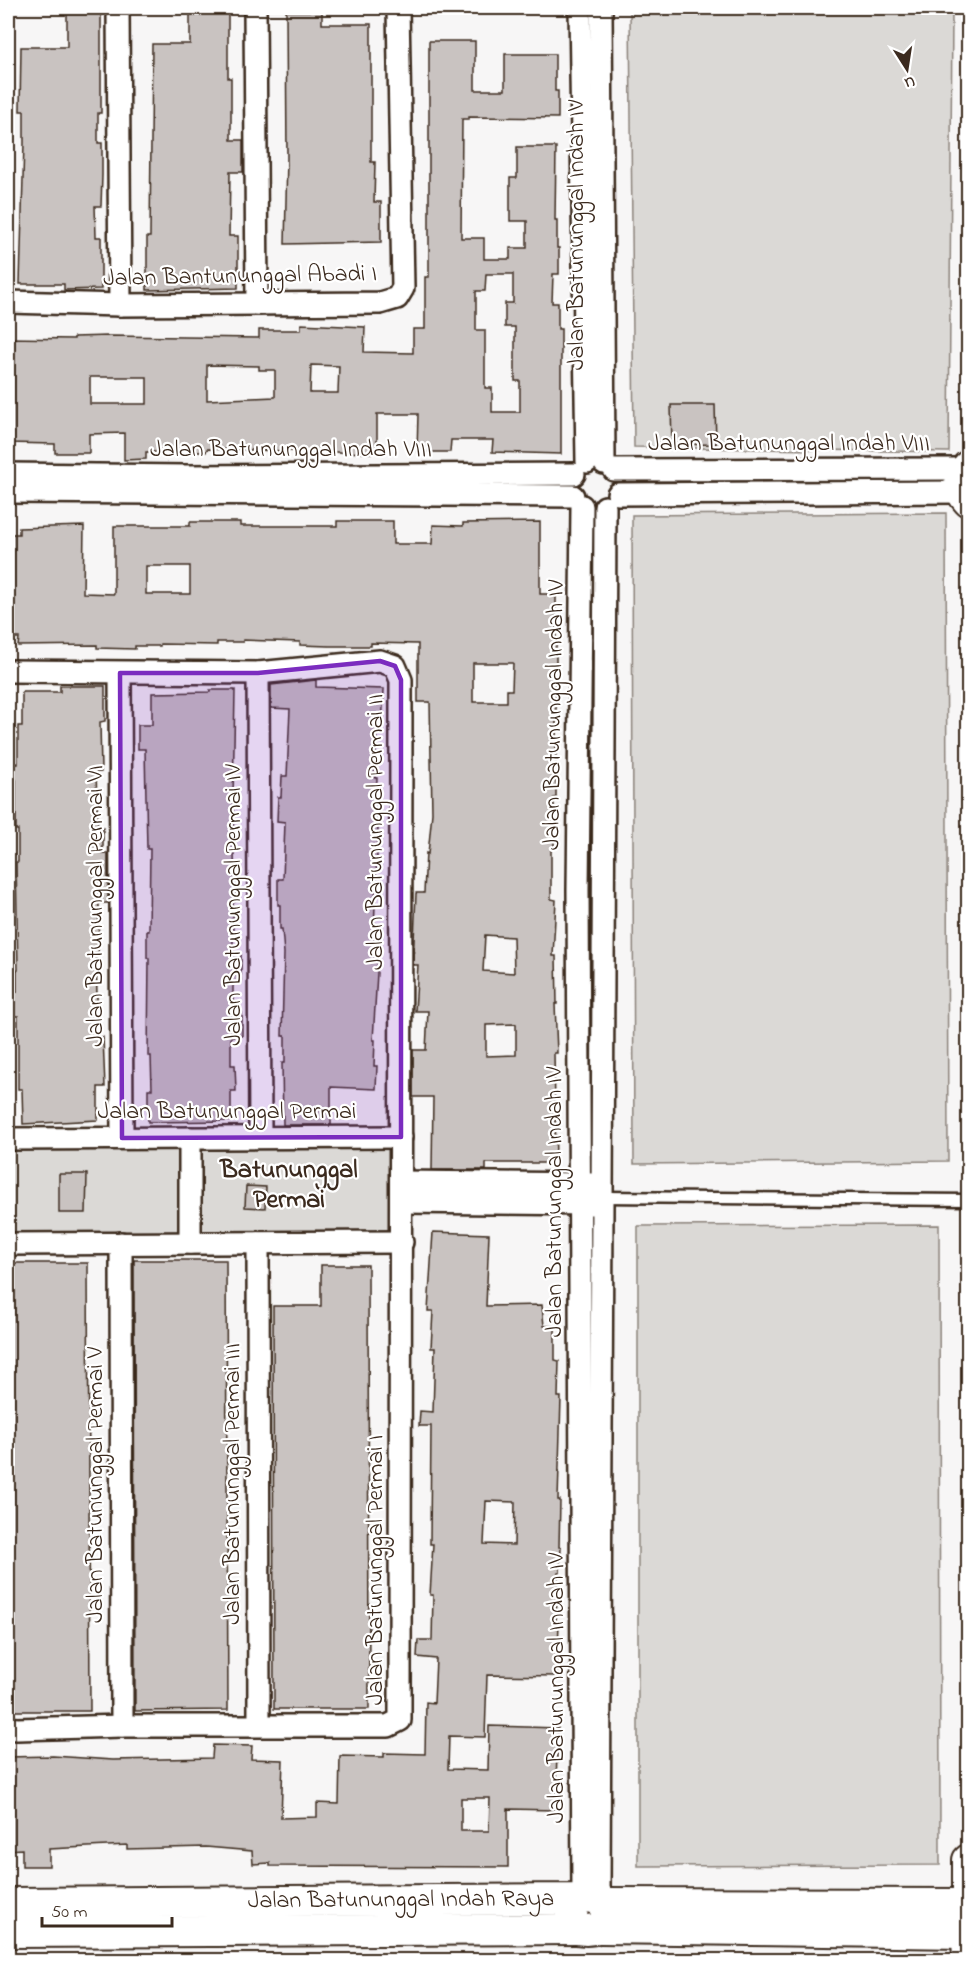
<svg xmlns="http://www.w3.org/2000/svg" width="976" height="1968" viewBox="0 0 976 1968" font-family="'Indie Flower',sans-serif">
<rect width="100%" height="100%" fill="#f7f6f6"/>
<filter id="ink" filterUnits="userSpaceOnUse"><feTurbulence type="fractalNoise" baseFrequency=".0167" numOctaves="2"/><feDisplacementMap in="SourceGraphic" scale="12" xChannelSelector="R" yChannelSelector="G"/><feConvolveMatrix kernelMatrix="1 2 1 2 8 2 1 2 1" color-interpolation-filters="sRGB"/></filter>
<g filter="url(#ink)">
<g fill="#dbd9d6" stroke="#8b827a" stroke-width="1.5">
<path d="M 630,8 L 952,8 L 949,452 L 634,447 Z"/>
<path d="M 946,513 L 948,1161 L 634,1164 L 632,515 Z"/>
<path d="M 399,1139 L 399,1241 L 8,1240 L 8,1143 Z"/>
<path d="M 939,1225 L 940,1865 L 638,1866 L 638,1226 Z"/>
</g>
<g fill="#c9c3c1" stroke="#3b2a1e" stroke-width="1.5" fill-rule="evenodd">
<path d="M 67,8 L 101,8 L 101,113 L 98,113 L 98,143 L 102,143 L 102,175 L 101,206 L 95,206 L 96,237 L 101,237 L 101,289 L 64,290 L 64,284 L 20,284 L 24,143 L 24,111 L 20,111 L 21,47 L 67,47 Z"/>
<path d="M 190,8 L 228,8 L 228,78 L 231,78 L 231,140 L 243,140 L 243,172 L 230,172 L 229,236 L 238,236 L 238,288 L 147,290 L 147,237 L 150,237 L 152,44 L 190,44 Z"/>
<path d="M 286,11 L 322,11 L 322,24 L 371,24 L 371,162 L 375,162 L 374,202 L 381,202 L 381,242 L 285,244 L 287,158 Z"/>
<path d="M 429,41 L 475,41 L 475,90 L 505,90 L 505,54 L 555,54 L 555,91 L 558,91 L 558,118 L 469,117 L 469,119 L 462,119 L 461,238 L 484,238 L 484,259 L 510,259 L 510,248 L 527,248 L 527,221 L 510,221 L 510,178 L 517,178 L 517,147 L 556,147 L 555,220 L 557,220 L 557,248 L 559,248 L 559,274 L 553,274 L 552,303 L 558,303 L 558,329 L 561,329 L 561,454 L 492,452 L 493,440 L 451,440 L 450,452 L 417,452 L 418,414 L 377,414 L 377,453 L 207,449 L 206,452 L 146,452 L 146,459 L 124,460 L 124,433 L 89,434 L 89,453 L 55,453 L 55,444 L 8,443 L 8,338 L 74,339 L 74,337 L 109,336 L 259,338 L 259,330 L 301,330 L 301,324 L 365,327 L 364,352 L 413,353 L 413,329 L 425,329 L 425,277 L 429,277 ZM 486,274 L 513,274 L 513,303 L 505,303 L 505,327 L 515,327 L 515,381 L 520,381 L 520,412 L 492,412 L 492,388 L 485,388 L 485,330 L 476,330 L 476,291 L 485,291 ZM 207,365 L 259,366 L 259,370 L 275,370 L 275,397 L 207,400 ZM 311,365 L 339,366 L 338,393 L 310,393 ZM 90,377 L 147,377 L 147,404 L 90,404 Z"/>
<path d="M 671,405 L 715,405 L 716,444 L 672,445 Z"/>
<path d="M 337,521 L 393,521 L 393,544 L 432,544 L 433,525 L 463,526 L 463,523 L 540,522 L 540,594 L 556,594 L 556,798 L 554,798 L 554,847 L 551,847 L 551,899 L 556,900 L 553,956 L 556,956 L 557,1004 L 555,1004 L 557,1053 L 554,1053 L 556,1163 L 486,1163 L 486,1170 L 432,1170 L 433,1097 L 413,1097 L 413,1050 L 426,1050 L 428,1011 L 415,1011 L 418,965 L 413,965 L 416,893 L 424,893 L 426,853 L 428,854 L 432,813 L 430,702 L 418,702 L 418,644 L 371,643 L 371,646 L 329,646 L 300,645 L 300,642 L 243,640 L 243,642 L 217,642 L 217,645 L 160,644 L 160,646 L 135,646 L 135,649 L 97,648 L 97,645 L 18,646 L 19,638 L 8,638 L 8,534 L 19,534 L 19,528 L 84,526 L 83,593 L 114,594 L 114,526 L 190,526 L 190,522 L 240,522 L 240,526 L 337,526 ZM 146,566 L 190,566 L 190,594 L 146,594 ZM 473,663 L 513,663 L 512,690 L 507,690 L 507,702 L 473,702 ZM 485,935 L 513,937 L 514,973 L 483,971 ZM 516,1024 L 516,1055 L 486,1056 L 486,1025 Z"/>
<path d="M 316,680 L 316,687 L 384,689 L 382,726 L 377,726 L 375,778 L 377,778 L 376,802 L 379,802 L 374,931 L 374,956 L 378,956 L 373,1040 L 375,1040 L 374,1066 L 377,1066 L 376,1089 L 331,1087 L 331,1125 L 283,1125 L 282,1063 L 285,1063 L 285,1036 L 282,1036 L 284,953 L 282,929 L 280,929 L 280,905 L 278,905 L 278,879 L 283,879 L 285,822 L 277,821 L 278,797 L 281,797 L 282,776 L 287,776 L 290,709 L 271,708 L 271,685 Z"/>
<path d="M 60,686 L 105,686 L 105,721 L 100,722 L 101,772 L 96,772 L 97,802 L 98,827 L 103,827 L 103,853 L 108,853 L 108,903 L 99,903 L 98,956 L 96,956 L 98,1037 L 103,1037 L 105,1087 L 98,1087 L 98,1120 L 23,1124 L 22,1089 L 18,1089 L 18,1016 L 9,1016 L 9,992 L 17,992 L 17,970 L 18,970 L 16,862 L 18,862 L 18,830 L 16,830 L 16,780 L 13,780 L 13,764 L 18,764 L 18,726 L 22,726 L 22,692 L 60,692 Z"/>
<path d="M 210,690 L 235,690 L 233,800 L 235,902 L 233,902 L 233,955 L 241,955 L 241,983 L 233,983 L 233,1012 L 242,1012 L 242,1036 L 231,1036 L 231,1065 L 235,1065 L 236,1091 L 231,1091 L 231,1121 L 148,1122 L 148,1089 L 152,1089 L 151,1056 L 148,1056 L 149,958 L 147,958 L 147,931 L 149,931 L 150,849 L 147,849 L 145,749 L 138,749 L 138,725 L 152,725 L 152,693 L 210,692 Z"/>
<path d="M 59,1174 L 87,1174 L 86,1213 L 59,1213 Z"/>
<path d="M 246,1186 L 266,1187 L 265,1208 L 245,1207 Z"/>
<path d="M 433,1232 L 489,1234 L 486,1306 L 542,1305 L 544,1326 L 555,1326 L 555,1360 L 559,1361 L 558,1397 L 561,1397 L 558,1500 L 560,1500 L 559,1547 L 561,1547 L 560,1573 L 558,1573 L 557,1595 L 556,1623 L 559,1623 L 557,1676 L 487,1675 L 485,1737 L 449,1736 L 448,1769 L 488,1770 L 489,1726 L 558,1728 L 555,1810 L 508,1809 L 508,1867 L 270,1866 L 270,1863 L 253,1864 L 252,1851 L 206,1847 L 127,1849 L 127,1845 L 49,1849 L 49,1866 L 22,1866 L 22,1849 L 8,1850 L 8,1757 L 53,1756 L 113,1760 L 212,1758 L 213,1745 L 252,1746 L 251,1759 L 283,1760 L 281,1818 L 317,1817 L 317,1803 L 339,1804 L 340,1756 L 384,1757 L 384,1753 L 425,1754 L 426,1702 L 434,1703 L 436,1659 L 417,1657 L 418,1640 L 432,1640 L 433,1595 L 430,1595 L 433,1544 L 430,1544 L 431,1426 L 419,1426 L 420,1411 L 433,1412 L 435,1348 L 431,1348 L 433,1311 L 428,1311 ZM 486,1501 L 515,1502 L 514,1545 L 484,1544 ZM 461,1798 L 490,1798 L 489,1831 L 461,1831 Z"/>
<path d="M 134,1260 L 226,1260 L 228,1710 L 135,1711 Z"/>
<path d="M 8,1263 L 88,1263 L 90,1711 L 8,1711 Z"/>
<path d="M 321,1265 L 368,1265 L 369,1709 L 274,1709 L 273,1306 L 321,1306 Z"/>
</g>
<g fill="none" stroke-linecap="round" stroke-linejoin="round">
<g stroke="#3b2a1e" stroke-width="15">
<path id="lane" d="M 602,1197 L 968,1200"/>
</g>
<g stroke="#3b2a1e" stroke-width="26">
<g id="street">
<path d="M 118,8 L 120,305"/>
<path d="M 255,8 L 257,304"/>
<path d="M 580,8 L 587,462"/>
<path d="M 601,8 L 604,463"/>
<path d="M 8,302 L 120,305 L 380,303 L 397,298 L 403,288 L 398,8"/>
<path d="M 614,470 L 965,469"/>
<path d="M 8,474 L 186,476 L 574,474"/>
<path d="M 8,492 L 573,496"/>
<path d="M 618,494 L 961,492"/>
<path d="M 582,506 L 578,890 L 583,1897"/>
<path d="M 8,671 L 258,673 L 380,661 L 395,666 L 401,680 L 400,1720 L 388,1726 L 122,1726 L 17,1729 L 8,1728"/>
<path d="M 120,673 L 122,1138"/>
<path d="M 258,673 L 260,1137"/>
<path d="M 190,1138 L 190,1243"/>
<path d="M 8,1139 L 401,1137"/>
<path d="M 402,1182 L 593,1184"/>
<path d="M 402,1202 L 592,1204"/>
<path d="M 121,1243 L 122,1726"/>
<path d="M 258,1243 L 259,1725"/>
<path d="M 8,1244 L 402,1242"/>
<path d="M 599,1898 L 605,507"/>
</g>
</g>
<g stroke="#3b2a1e" stroke-width="34">
<g id="secondary">
<path d="M 968,466 C 957,476 958,491 968,501"/>
<path d="M 968,1902 L 968,1860"/>
<path id="s1" d="M 8,1903 L 577,1899 L 583,1897 L 599,1898 C 616,1922 601,1933 576,1929 L 571,1914 L 577,1899"/>
<path d="M 602,1903 L 966,1904"/>
<path d="M 601,1928 L 964,1933"/>
<path d="M 8,1932 L 576,1929"/>
<path d="M 967,1936 L 968,1960"/>
</g>
</g>
<use href="#lane" stroke="#fff" stroke-width="10"/>
<use href="#street" stroke="#fff" stroke-width="21"/>
<use href="#secondary" stroke="#fff" stroke-width="30"/>
</g>
</g>
<path fill="#7b2cbf" fill-opacity="0.2" stroke="#7b2cbf" stroke-width="4.5" stroke-linejoin="round" d="M 380,661 L 395,666 L 401,680 L 401,1137 L 122,1138 L 120,673 L 258,673 Z"/>
<g text-anchor="middle" dominant-baseline="central" stroke-width="4.5" stroke-linejoin="round" paint-order="stroke">
<g font-size="24" fill="#3b2a1e" stroke="#fff">
<text transform="translate(577 235) rotate(-90)">Jalan Batununggal Indah IV</text>
<text transform="translate(240 277) rotate(-1)">Jalan Bantununggal Abadi I</text>
<text x="789" y="444">Jalan Batununggal Indah VIII</text>
<text x="291" y="450">Jalan Batununggal Indah VIII</text>
<text transform="translate(555 715) rotate(-89)">Jalan Batununggal Indah IV</text>
<text transform="translate(376 832) rotate(-90)">Jalan Batununggal Permai II</text>
<text transform="translate(234 905) rotate(-90)">Jalan Batununggal Permai IV</text>
<text transform="translate(96 906) rotate(-90)">Jalan Batununggal Permai VI</text>
<text x="227" y="1112">Jalan Batununggal Permai</text>
<text transform="translate(555 1202) rotate(-90)">Jalan Batununggal Indah IV</text>
<text transform="translate(233 1484) rotate(-90)">Jalan Batununggal Permai III</text>
<text transform="translate(96 1485) rotate(-90)">Jalan Batununggal Permai V</text>
<text transform="translate(376 1570) rotate(-90)">Jalan Batununggal Permai I</text>
<text transform="translate(557 1688) rotate(-90)">Jalan Batununggal Indah IV</text>
<text stroke="none"><textPath href="#s1" startOffset="393">Jalan Batununggal Indah Raya</textPath></text>
</g>
<g font-size="26" font-weight="bold" fill="#3b2a1e" stroke="#fff">
<text x="289" y="1171">Batununggal<tspan x="289" dy="30">Permai</tspan></text>
</g>
</g>
<rect width="976" height="1968" fill="none" stroke="#fff" stroke-width="30"/>
<rect x="15" y="15" width="946" height="1938" fill="none" stroke="#3b2a1e" stroke-width="2" filter="url(#ink)"/>
<g transform="translate(907 69) rotate(168)" stroke="#ffffff" stroke-width="4.5" paint-order="stroke">
<path d="M0-4.5L10 22L0 15L-10 22Z" fill="#3b2a1e"/>
<text y="-9" font-size="16" font-weight="bold" text-anchor="middle" fill="#3b2a1e">U</text>
</g>
<path d="M42 1917v9h130v-9" fill="none" stroke="#3b2a1e" stroke-width="3"/>
<text x="51" y="1917" font-size="18" fill="#3b2a1e" stroke="#ffffff" stroke-width="4.5" paint-order="stroke">50 m</text>
</svg>
